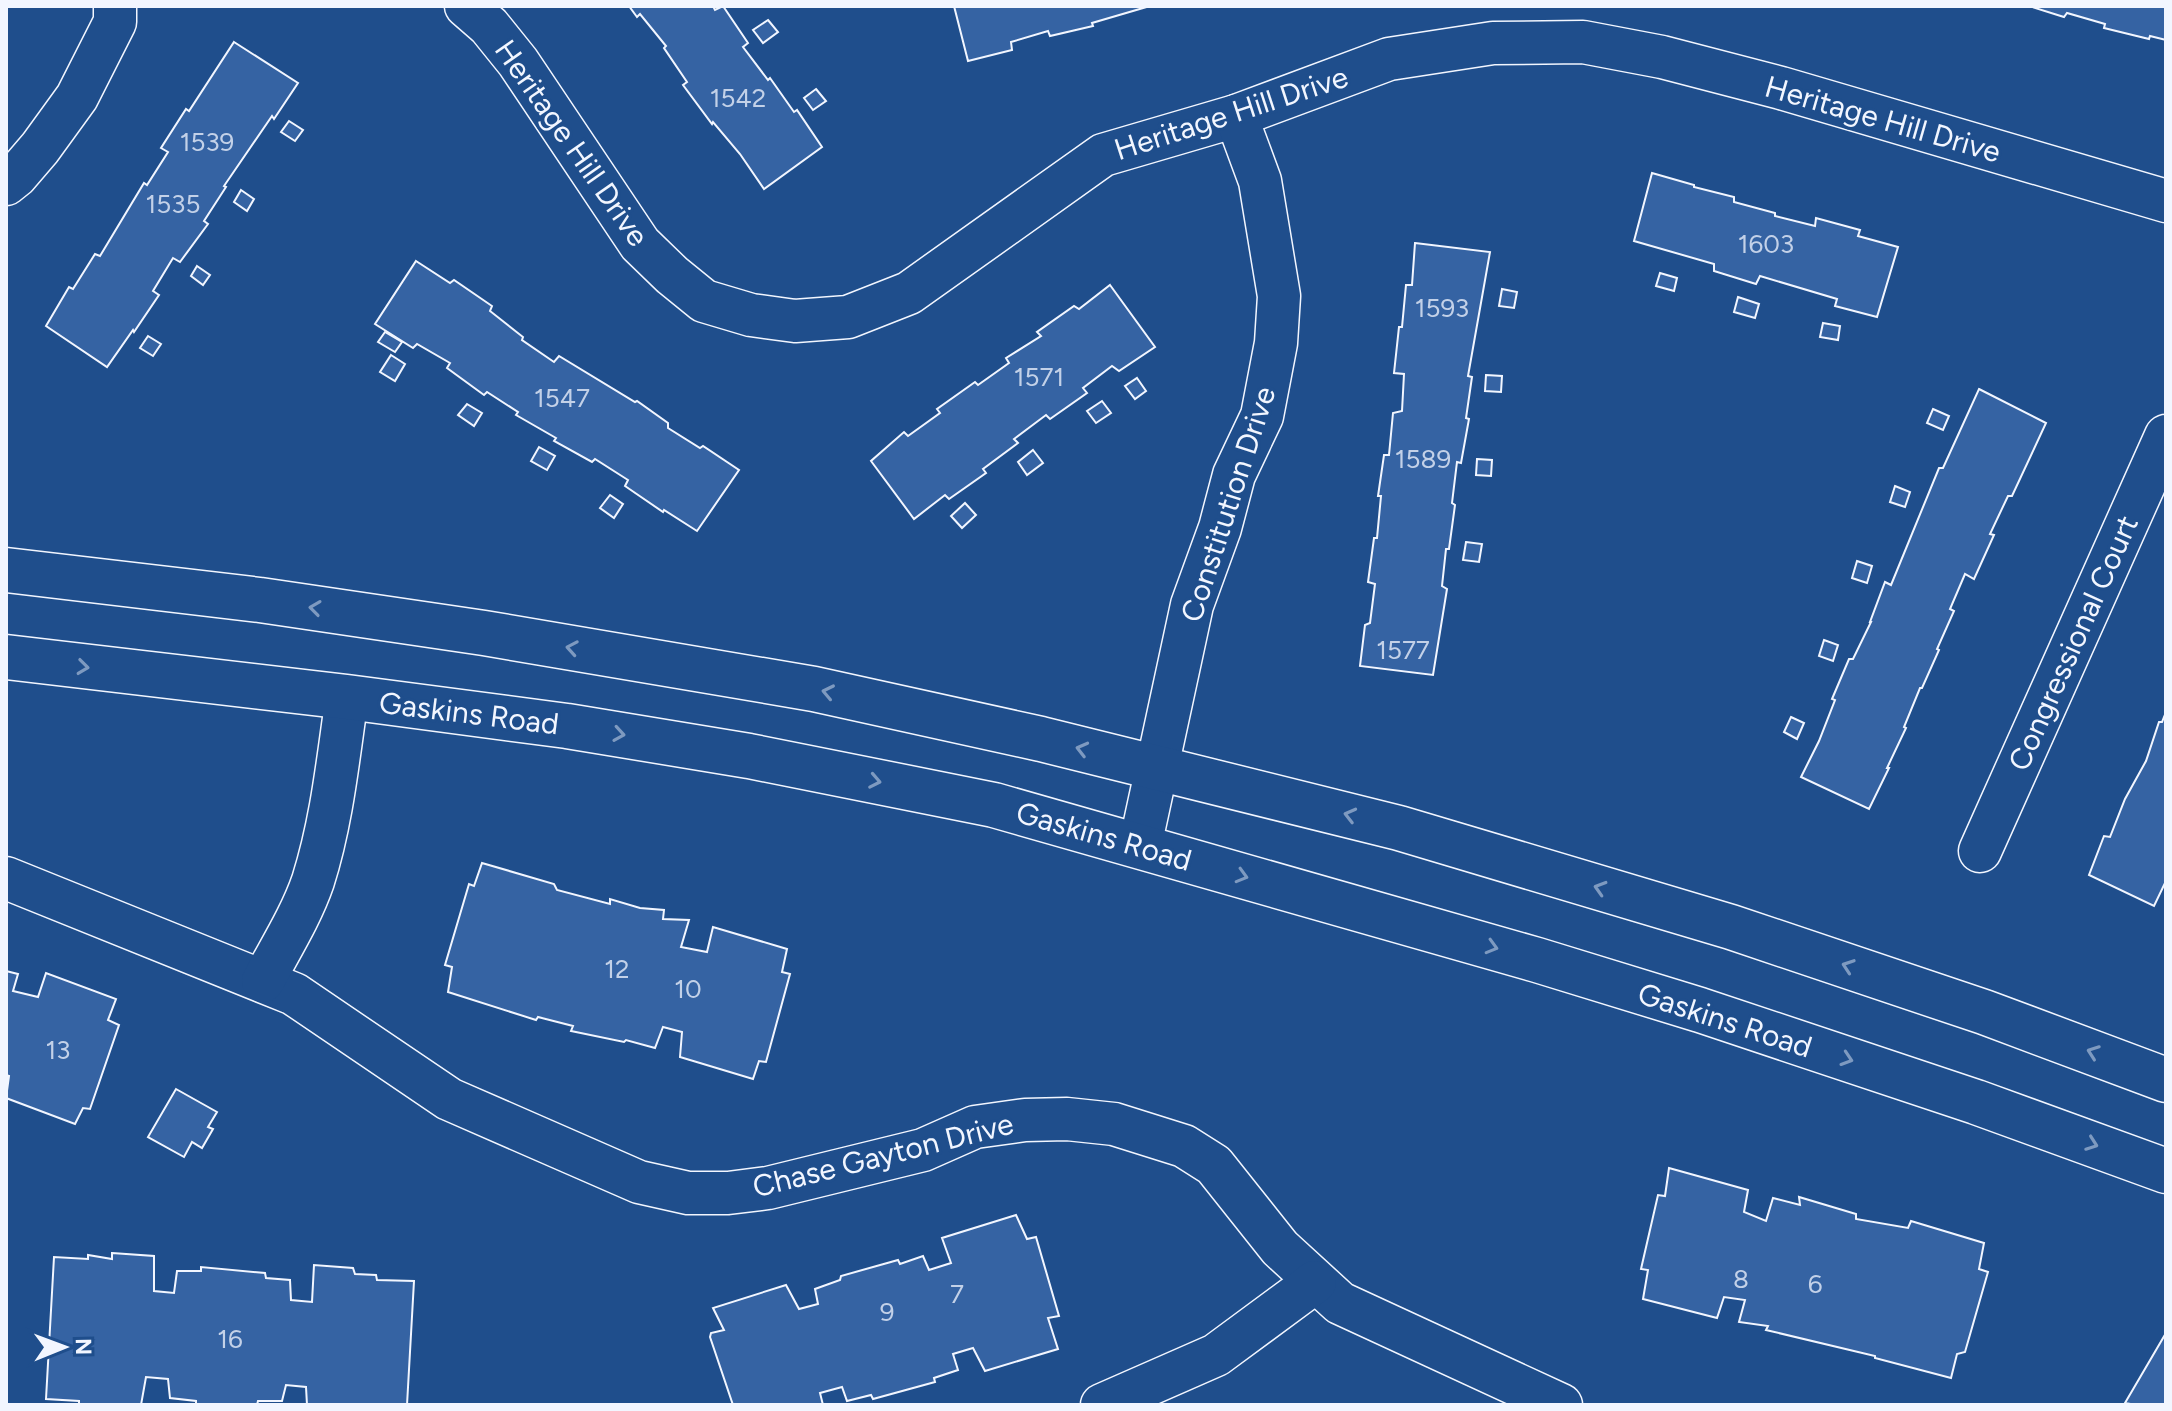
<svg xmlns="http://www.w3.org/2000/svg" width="2172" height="1411" viewBox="0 0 2172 1411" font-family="Figtree,sans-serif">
<rect width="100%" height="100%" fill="#1f4e8c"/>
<g fill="#3563a3" stroke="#f2f6ff" stroke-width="2">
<path d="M 629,6 L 713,6 L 715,10 L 723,6 L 748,43 L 743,47 L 768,80 L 770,78 L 794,112 L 797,110 L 822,147 L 764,189 L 740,154 L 713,122 L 712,124 L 683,85 L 687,82 L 664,48 L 666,46 L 640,14 L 637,17 Z"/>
<path d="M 954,6 L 1150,6 L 1092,23 L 1093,26 L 1050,36 L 1048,31 L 1011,42 L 1012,50 L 968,61 Z"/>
<path d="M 2029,6 L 2166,6 L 2166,40 L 2150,36 L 2149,39 L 2104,28 L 2105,24 L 2067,13 L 2064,17 Z"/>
<path d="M 768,20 L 778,32 L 763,43 L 753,30 Z"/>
<path d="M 234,42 L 298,83 L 274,119 L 272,116 L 224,186 L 226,187 L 204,221 L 208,224 L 180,262 L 173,258 L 153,291 L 159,295 L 134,332 L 133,330 L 107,367 L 46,326 L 69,287 L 73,289 L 95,254 L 100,256 L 144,183 L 147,185 L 168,152 L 161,148 L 186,109 L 189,111 Z"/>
<path d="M 816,89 L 826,101 L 813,110 L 804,98 Z"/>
<path d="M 289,121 L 303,130 L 295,141 L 281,132 Z"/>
<path d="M 1652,173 L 1694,185 L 1694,187 L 1734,197 L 1734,202 L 1775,213 L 1775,216 L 1815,226 L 1816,218 L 1860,230 L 1858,236 L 1898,247 L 1877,317 L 1835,306 L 1837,299 L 1760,276 L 1756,284 L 1714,271 L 1714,264 L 1634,241 Z"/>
<path d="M 241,190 L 254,199 L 247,211 L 234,202 Z"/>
<path d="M 1415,243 L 1490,252 L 1468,376 L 1472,377 L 1466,418 L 1469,419 L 1461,463 L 1457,462 L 1452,503 L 1455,505 L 1449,549 L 1446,549 L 1442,586 L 1447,589 L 1433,675 L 1360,666 L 1365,625 L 1370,623 L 1375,584 L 1368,582 L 1374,538 L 1377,538 L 1381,496 L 1378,496 L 1384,455 L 1389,455 L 1393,413 L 1402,411 L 1404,374 L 1394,373 L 1399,327 L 1402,327 L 1406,285 L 1412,285 Z"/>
<path d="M 416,261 L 450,283 L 454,280 L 492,306 L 490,311 L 523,337 L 522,340 L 554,362 L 559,356 L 635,402 L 637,401 L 668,423 L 668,428 L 700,448 L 703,446 L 739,470 L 697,531 L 664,510 L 663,512 L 625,486 L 628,480 L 595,459 L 592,462 L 554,441 L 556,438 L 516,415 L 518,412 L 487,392 L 484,395 L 447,368 L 450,363 L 417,344 L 413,348 L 375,324 Z"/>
<path d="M 197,266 L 210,275 L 203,285 L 191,276 Z"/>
<path d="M 1660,273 L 1677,278 L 1674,291 L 1656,286 Z"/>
<path d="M 1110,285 L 1155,347 L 1119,371 L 1112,366 L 1083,388 L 1087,393 L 1050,419 L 1046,415 L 1014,439 L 1018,443 L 983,469 L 986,473 L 949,499 L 945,495 L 914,519 L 871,461 L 904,432 L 908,436 L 940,413 L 937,409 L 975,382 L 978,385 L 1009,363 L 1006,358 L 1041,336 L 1037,332 L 1074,306 L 1079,309 Z"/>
<path d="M 1502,289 L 1517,292 L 1514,308 L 1499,306 Z"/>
<path d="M 1738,297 L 1759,304 L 1755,318 L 1734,312 Z"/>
<path d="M 1823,323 L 1840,326 L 1838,340 L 1820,337 Z"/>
<path d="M 385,332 L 402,342 L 395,352 L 378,342 Z"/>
<path d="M 148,336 L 161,344 L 153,356 L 140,348 Z"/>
<path d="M 391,355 L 405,364 L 395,381 L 380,372 Z"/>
<path d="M 1486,375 L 1502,376 L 1501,392 L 1485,391 Z"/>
<path d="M 1137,378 L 1146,391 L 1135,399 L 1125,386 Z"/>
<path d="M 1979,389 L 2046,423 L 2012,496 L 2008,496 L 1990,534 L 1994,535 L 1974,579 L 1965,574 L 1950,609 L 1954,611 L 1937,649 L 1939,650 L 1922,688 L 1920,688 L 1904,727 L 1906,728 L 1887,768 L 1889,768 L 1869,809 L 1801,777 L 1819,741 L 1835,700 L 1832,699 L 1849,659 L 1853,659 L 1871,622 L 1870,622 L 1885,582 L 1891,585 L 1939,468 L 1943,468 Z"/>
<path d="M 1102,401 L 1111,413 L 1096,423 L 1087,411 Z"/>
<path d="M 467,404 L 482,413 L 474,426 L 458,415 Z"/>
<path d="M 1933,409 L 1949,416 L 1943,430 L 1927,423 Z"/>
<path d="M 539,447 L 555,456 L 547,470 L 531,461 Z"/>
<path d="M 1033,450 L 1043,463 L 1027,475 L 1018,462 Z"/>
<path d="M 1477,459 L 1492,460 L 1491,476 L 1476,475 Z"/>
<path d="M 1895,486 L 1910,492 L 1905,507 L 1890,502 Z"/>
<path d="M 610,495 L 623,504 L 614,518 L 600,508 Z"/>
<path d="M 965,503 L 976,515 L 962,528 L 951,516 Z"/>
<path d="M 1466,542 L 1482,544 L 1479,562 L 1463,560 Z"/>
<path d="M 1857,561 L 1872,566 L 1867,583 L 1852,578 Z"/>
<path d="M 1824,640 L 1838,645 L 1833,661 L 1819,656 Z"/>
<path d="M 2166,712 L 2166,881 L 2154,906 L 2089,875 L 2104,836 L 2110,837 L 2125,799 L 2146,761 L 2159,722 L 2162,722 Z"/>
<path d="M 1791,717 L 1804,723 L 1797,739 L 1784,732 Z"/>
<path d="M 482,863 L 554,884 L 557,890 L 610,904 L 610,899 L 640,908 L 664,910 L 663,919 L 689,920 L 681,947 L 707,952 L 713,927 L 787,949 L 782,972 L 790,974 L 766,1062 L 759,1061 L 753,1079 L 680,1057 L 682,1032 L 663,1027 L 655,1048 L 626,1040 L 624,1042 L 571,1031 L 573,1026 L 538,1017 L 536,1020 L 448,992 L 452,967 L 445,965 L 469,884 L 474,886 Z"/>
<path d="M 6,971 L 18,974 L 13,991 L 38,997 L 46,973 L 116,999 L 108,1020 L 119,1025 L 90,1109 L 83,1108 L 75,1124 L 6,1098 L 9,1076 L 6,1075 Z"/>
<path d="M 176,1089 L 217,1112 L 208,1127 L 213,1129 L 202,1148 L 192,1142 L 184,1157 L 148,1137 Z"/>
<path d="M 1669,1168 L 1748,1190 L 1744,1212 L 1766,1221 L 1773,1198 L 1800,1205 L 1799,1197 L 1856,1214 L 1856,1219 L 1908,1228 L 1911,1221 L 1984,1243 L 1979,1269 L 1988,1272 L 1965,1352 L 1957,1354 L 1951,1378 L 1875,1358 L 1875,1356 L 1766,1330 L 1768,1326 L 1739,1322 L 1745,1300 L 1724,1297 L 1717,1318 L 1643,1299 L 1648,1270 L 1641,1269 L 1658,1195 L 1665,1196 Z"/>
<path d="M 1016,1215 L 1027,1239 L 1036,1237 L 1059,1316 L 1048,1318 L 1058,1349 L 985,1371 L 973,1348 L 953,1354 L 958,1370 L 934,1378 L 935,1382 L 873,1399 L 871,1395 L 847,1401 L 842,1387 L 820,1393 L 823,1405 L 733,1405 L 710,1337 L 711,1333 L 724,1330 L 713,1308 L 786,1285 L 799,1309 L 818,1304 L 815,1289 L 840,1280 L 841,1276 L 898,1260 L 900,1264 L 923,1256 L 929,1270 L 951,1263 L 942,1238 Z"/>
<path d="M 112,1253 L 154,1256 L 154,1291 L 174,1293 L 177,1271 L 201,1271 L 201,1267 L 265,1273 L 266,1278 L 290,1280 L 291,1300 L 312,1302 L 314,1265 L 353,1268 L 355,1274 L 376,1275 L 377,1280 L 414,1281 L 407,1405 L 307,1405 L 306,1387 L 286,1385 L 282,1401 L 258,1401 L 257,1405 L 196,1405 L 196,1401 L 170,1398 L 168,1379 L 146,1377 L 141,1405 L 88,1405 L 79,1404 L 79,1401 L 46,1399 L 54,1257 L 88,1259 L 88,1255 L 112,1259 Z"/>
<path d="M 2166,1333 L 2166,1405 L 2136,1405 L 2125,1403 Z"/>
</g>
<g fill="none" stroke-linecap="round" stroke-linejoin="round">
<g stroke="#f2f6ff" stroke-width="45">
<g id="minor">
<path d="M 466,6 L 489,26 L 518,62 L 640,244 L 672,275 L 704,301 L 751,315 L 795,321 L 848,317 L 909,293 L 1103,155 L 1236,116 L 1389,59 L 1493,43 L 1583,42 L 1662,57 L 1781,88 L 2166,201"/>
<path d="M 6,184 L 16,176 L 40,148 L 77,97 L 115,22 L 115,6"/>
<path d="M 1140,846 L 1192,605 L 1220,528 L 1234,475 L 1262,416 L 1276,343 L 1279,296 L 1260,181 L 1236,116"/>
<path d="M 1980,851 L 2166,436"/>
<path d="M 6,878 L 294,994 L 449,1099 L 639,1182 L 688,1193 L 728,1193 L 768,1188 L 923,1150 L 975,1127 L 1025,1120 L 1067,1119 L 1114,1124 L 1184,1146 L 1214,1165 L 1280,1248 L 1340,1303 L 1561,1405"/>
<path d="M 263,981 C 280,949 301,916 313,881 C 332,821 338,759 347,697"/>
<path d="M 1102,1405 L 1216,1355 L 1315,1282"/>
</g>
</g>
<g stroke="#f2f6ff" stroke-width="47">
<g id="primary">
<path d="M 6,570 L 260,600 L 484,633 L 814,689 L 1041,739 L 1399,828 L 1731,927 L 1984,1012 L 2166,1080"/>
<path d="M 6,657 L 347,697 L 567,726 L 749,756 L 994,805 L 1537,960 L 1700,1010 L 1976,1102 L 2166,1171"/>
</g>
</g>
<use href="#minor" stroke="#1f4e8c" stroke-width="42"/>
<use href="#primary" stroke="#1f4e8c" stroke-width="44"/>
</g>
<defs><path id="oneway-chevron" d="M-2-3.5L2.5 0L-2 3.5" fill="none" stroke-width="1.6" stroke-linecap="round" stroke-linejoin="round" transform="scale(2)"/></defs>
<g stroke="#7e9ac0">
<use href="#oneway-chevron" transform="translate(315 608) rotate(-172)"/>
<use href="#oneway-chevron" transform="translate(572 648) rotate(-170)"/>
<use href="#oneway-chevron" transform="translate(83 667) rotate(7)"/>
<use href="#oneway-chevron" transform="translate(828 692) rotate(-168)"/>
<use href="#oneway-chevron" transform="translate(619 734) rotate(9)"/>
<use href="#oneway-chevron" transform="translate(1082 749) rotate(-166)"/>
<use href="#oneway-chevron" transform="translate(875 781) rotate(11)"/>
<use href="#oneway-chevron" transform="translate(1350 815) rotate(-166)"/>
<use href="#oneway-chevron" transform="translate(1242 876) rotate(16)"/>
<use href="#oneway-chevron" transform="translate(1600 888) rotate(-163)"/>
<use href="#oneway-chevron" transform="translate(1492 947) rotate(16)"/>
<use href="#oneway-chevron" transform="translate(1848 966) rotate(-161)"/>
<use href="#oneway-chevron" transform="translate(2093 1052) rotate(-160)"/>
<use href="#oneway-chevron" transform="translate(1847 1059) rotate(18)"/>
<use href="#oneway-chevron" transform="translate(2092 1144) rotate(20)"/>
</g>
<g text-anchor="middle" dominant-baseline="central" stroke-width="6" stroke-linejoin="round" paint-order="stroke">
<g font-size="26" fill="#c3d1e8">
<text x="738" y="98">1542</text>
<text x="207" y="142">1539</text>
<text x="173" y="204">1535</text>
<text x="1766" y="244">1603</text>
<text x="1442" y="308">1593</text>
<text x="1039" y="377">1571</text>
<text x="562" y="398">1547</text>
<text x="1423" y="459">1589</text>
<text x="1403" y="650">1577</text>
<text x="617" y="969">12</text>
<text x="688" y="989">10</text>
<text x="58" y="1050">13</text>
<text x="1741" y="1279">8</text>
<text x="1815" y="1284">6</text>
<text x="957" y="1294">7</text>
<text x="887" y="1312">9</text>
<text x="230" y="1339">16</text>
</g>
<g font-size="30" fill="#f2f6ff" stroke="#1f4e8c">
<text transform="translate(1231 113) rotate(-18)">Heritage Hill Drive</text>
<text transform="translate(1883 119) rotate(16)">Heritage Hill Drive</text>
<text transform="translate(572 143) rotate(55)">Heritage Hill Drive</text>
<text transform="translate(1228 504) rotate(-72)">Constitution Drive</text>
<text transform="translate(2073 643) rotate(-66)">Congressional Court</text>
<text transform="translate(469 713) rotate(7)">Gaskins Road</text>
<text transform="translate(1104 836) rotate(16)">Gaskins Road</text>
<text transform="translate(1725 1020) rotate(18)">Gaskins Road</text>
<text transform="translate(883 1155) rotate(-14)">Chase Gayton Drive</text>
</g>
</g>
<rect width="2172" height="1411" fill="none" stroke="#f2f6ff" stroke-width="16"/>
<g transform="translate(64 1347) rotate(89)" stroke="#1f4e8c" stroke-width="6" paint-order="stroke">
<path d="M0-6L14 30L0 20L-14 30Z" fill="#f2f6ff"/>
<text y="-12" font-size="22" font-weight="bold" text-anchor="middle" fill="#f2f6ff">N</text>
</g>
</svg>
